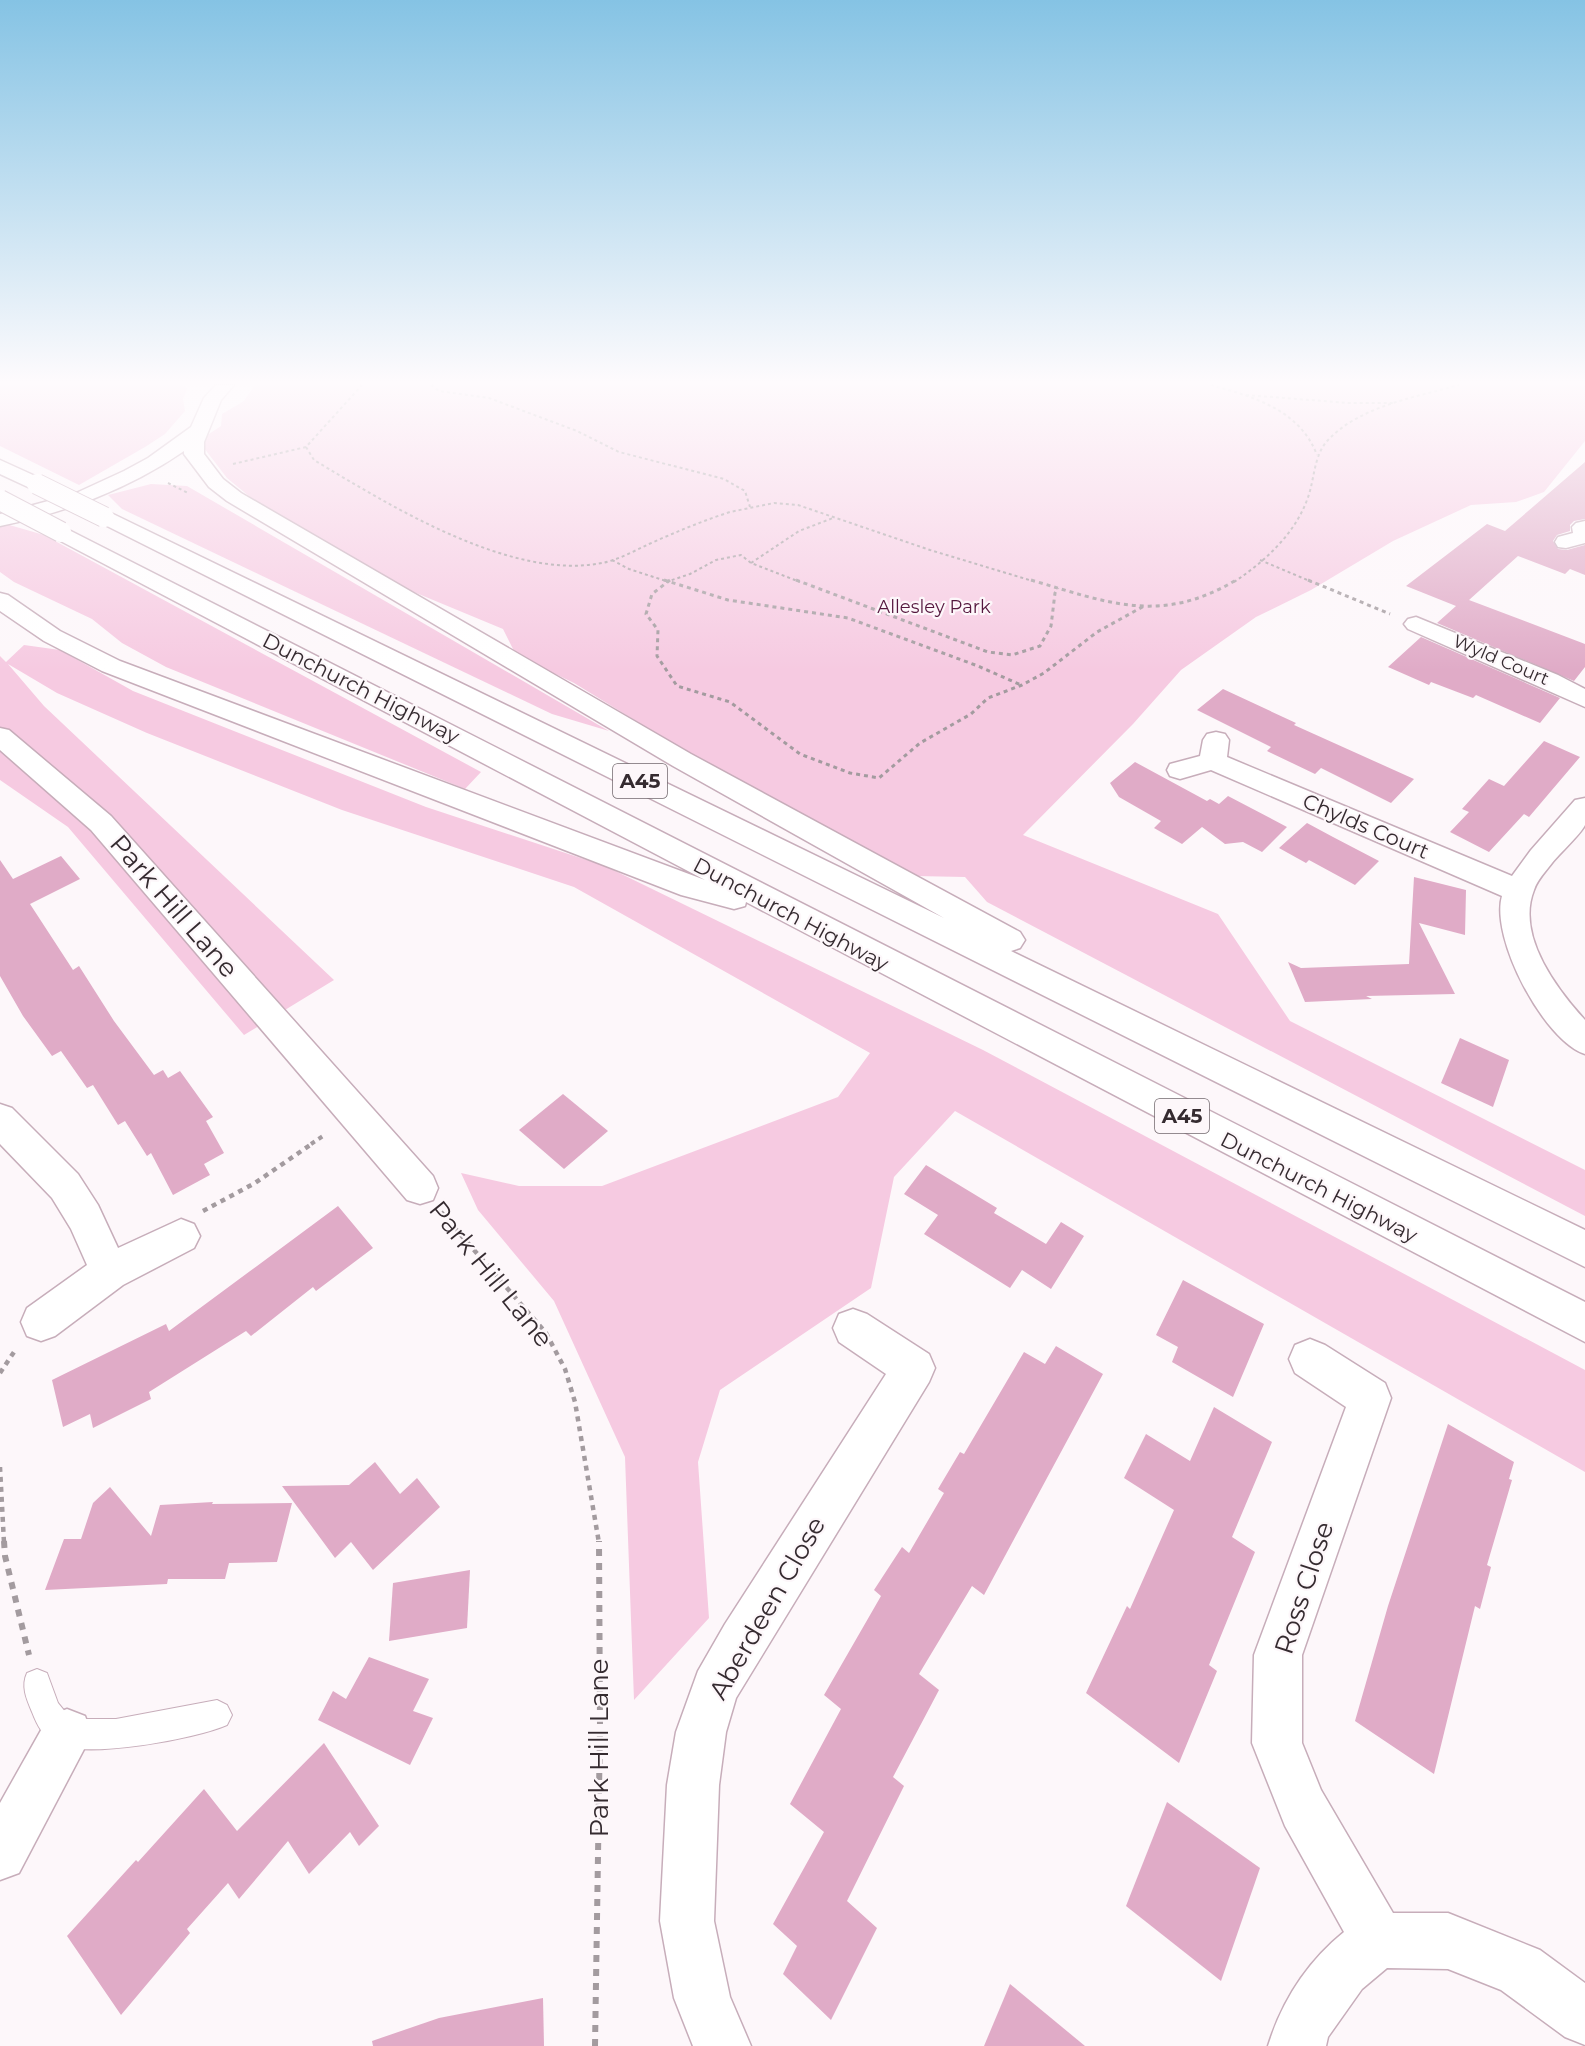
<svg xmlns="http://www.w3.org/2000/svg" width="1585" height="2046" viewBox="0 0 1585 2046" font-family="Montserrat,sans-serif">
<rect width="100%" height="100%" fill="#fdf7fa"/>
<g fill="#f6cae1">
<path d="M 0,385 L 183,385 L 187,389 L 183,399 L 185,411 L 165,434 L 145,447 L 79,485 L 0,446 Z"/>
<path d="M 255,385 L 1585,385 L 1585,441 L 1544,492 L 1516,502 L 1471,505 L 1393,541 L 1311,590 L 1256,617 L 1181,670 L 1133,724 L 1023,835 L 1218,914 L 1290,1021 L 1585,1170 L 1585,1216 L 987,902 L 965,877 L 915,876 L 809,820 L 659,735 L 574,683 L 516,655 L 503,629 L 409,590 L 250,497 L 227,478 L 204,448 L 206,436 L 221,426 L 222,414 L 244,401 Z"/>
<path d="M 151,484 L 187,486 L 609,731 L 552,714 L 122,509 L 108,495 Z"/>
<path d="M 6,524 L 44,535 L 481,772 L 465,789 L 166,667 L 122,643 L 92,619 L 14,582 L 0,572 L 0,525 Z"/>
<path d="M 24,645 L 60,650 L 133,691 L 426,807 L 605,866 L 983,1050 L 1585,1370 L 1585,1472 L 955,1111 L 894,1177 L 871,1288 L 720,1390 L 698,1462 L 709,1618 L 634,1700 L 625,1457 L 554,1301 L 478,1210 L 461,1173 L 519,1186 L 602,1186 L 838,1097 L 870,1053 L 574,887 L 342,810 L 147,733 L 57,693 L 8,664 L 44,706 L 334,980 L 244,1035 L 68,827 L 0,780 L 0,656 L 6,662 Z"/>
</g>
<g fill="#e0abc7">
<path d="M 1585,462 L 1585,519 L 1574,521 L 1570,525 L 1570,531 L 1557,535 L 1553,541 L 1558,549 L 1567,550 L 1585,545 L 1585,575 L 1570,569 L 1565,574 L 1518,556 L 1469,600 L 1585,644 L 1585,667 L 1574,681 L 1437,623 L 1456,606 L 1406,586 L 1487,524 L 1505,531 Z"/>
<path d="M 1421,637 L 1560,698 L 1540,723 L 1476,695 L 1473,698 L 1431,682 L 1429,685 L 1388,667 Z"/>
<path d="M 1223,689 L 1296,723 L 1294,725 L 1414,779 L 1391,803 L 1321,768 L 1315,774 L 1267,751 L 1271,747 L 1197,710 Z"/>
<path d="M 1544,741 L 1580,757 L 1529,817 L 1524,814 L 1489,852 L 1450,832 L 1469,812 L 1462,809 L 1489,779 L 1504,786 Z"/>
<path d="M 1135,762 L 1207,801 L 1210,799 L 1219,804 L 1228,796 L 1287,827 L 1262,852 L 1243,842 L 1225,844 L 1202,827 L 1182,844 L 1154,828 L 1161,821 L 1119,797 L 1110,783 Z"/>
<path d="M 1307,823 L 1333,837 L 1379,861 L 1355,885 L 1309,860 L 1306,863 L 1279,848 Z"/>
<path d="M 61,856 L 80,879 L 30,904 L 73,970 L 79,966 L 114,1021 L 154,1075 L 163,1070 L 168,1078 L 180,1071 L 213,1117 L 206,1121 L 224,1153 L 204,1164 L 210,1175 L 173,1195 L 151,1153 L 147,1156 L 125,1121 L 118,1125 L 93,1085 L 87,1088 L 61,1051 L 52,1056 L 23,1016 L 0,976 L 0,860 L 13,879 Z"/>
<path d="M 1414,877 L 1466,890 L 1465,935 L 1419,923 L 1455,994 L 1366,996 L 1372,999 L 1305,1002 L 1288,962 L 1301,968 L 1409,964 Z"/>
<path d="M 1460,1038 L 1509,1060 L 1493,1107 L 1441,1083 Z"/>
<path d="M 563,1094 L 608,1131 L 564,1169 L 519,1130 Z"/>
<path d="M 926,1165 L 997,1208 L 994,1213 L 1046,1244 L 1061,1222 L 1084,1236 L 1051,1289 L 1022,1270 L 1010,1288 L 924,1234 L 938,1215 L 904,1194 Z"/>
<path d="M 338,1206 L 373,1248 L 316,1291 L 313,1287 L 251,1336 L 246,1331 L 149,1392 L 151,1399 L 93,1428 L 90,1414 L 63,1427 L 52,1380 L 166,1324 L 169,1331 Z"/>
<path d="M 1183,1280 L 1264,1324 L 1233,1397 L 1172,1362 L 1178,1347 L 1156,1335 Z"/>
<path d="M 1056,1346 L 1103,1374 L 984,1595 L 972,1586 L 919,1674 L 939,1690 L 893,1777 L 904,1786 L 847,1901 L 877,1928 L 831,2020 L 783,1974 L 797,1946 L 773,1924 L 824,1832 L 790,1804 L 841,1709 L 824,1695 L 881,1596 L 874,1590 L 902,1547 L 909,1553 L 944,1493 L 938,1489 L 960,1452 L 964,1454 L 1024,1352 L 1045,1364 Z"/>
<path d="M 1214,1407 L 1272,1442 L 1232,1537 L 1255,1552 L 1209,1665 L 1217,1671 L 1179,1763 L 1086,1693 L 1127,1606 L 1130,1609 L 1174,1510 L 1124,1478 L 1146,1434 L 1190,1461 Z"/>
<path d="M 1448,1424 L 1514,1462 L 1509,1479 L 1512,1480 L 1487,1565 L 1491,1567 L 1480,1609 L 1475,1606 L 1434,1774 L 1355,1721 L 1388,1606 Z"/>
<path d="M 375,1462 L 400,1494 L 417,1478 L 440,1507 L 373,1570 L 351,1542 L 335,1558 L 282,1486 L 349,1485 Z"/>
<path d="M 110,1487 L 151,1536 L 160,1505 L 213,1502 L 212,1504 L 292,1503 L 277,1562 L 229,1563 L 225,1579 L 168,1579 L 167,1584 L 45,1590 L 64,1539 L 81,1539 L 93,1503 Z"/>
<path d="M 470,1570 L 467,1628 L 389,1641 L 393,1583 Z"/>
<path d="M 369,1657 L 429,1679 L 413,1711 L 433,1718 L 410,1765 L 318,1720 L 333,1691 L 346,1699 Z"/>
<path d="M 324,1743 L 379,1826 L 359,1846 L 350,1832 L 309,1874 L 288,1841 L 239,1899 L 228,1883 L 187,1929 L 190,1933 L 121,2015 L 67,1936 L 136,1860 L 138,1862 L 204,1789 L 237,1831 Z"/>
<path d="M 1167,1802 L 1260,1868 L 1221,1981 L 1126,1906 Z"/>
<path d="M 1010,1984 L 1085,2046 L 984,2046 Z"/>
<path d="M 543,1998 L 544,2046 L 373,2046 L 372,2041 L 439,2018 Z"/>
</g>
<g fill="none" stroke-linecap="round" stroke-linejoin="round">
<g stroke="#c7adba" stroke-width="2">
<path id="lane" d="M 37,1669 L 47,1673 L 58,1703 L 71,1719 L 116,1719 L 217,1700 L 227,1705 L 232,1715 L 227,1725 C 195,1739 87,1759 56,1744 C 43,1737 37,1725 32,1712 C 26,1698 21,1686 27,1673 Z"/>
</g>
<g stroke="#c7adba" stroke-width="3">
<g id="street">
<path d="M 1585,521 L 1585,543 L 1566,548 L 1558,547 L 1555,542 L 1558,537 L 1573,533 L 1572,527 L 1576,523 Z"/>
<path d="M 1416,617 L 1558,675 L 1585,689 L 1585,707 L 1408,629 L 1404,624 L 1408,619 Z"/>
<path d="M 0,728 L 9,730 L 111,816 L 433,1176 L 438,1188 L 433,1200 L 420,1204 L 407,1200 L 91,830 L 0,750 Z"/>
<path d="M 1216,732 L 1225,734 L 1229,740 L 1227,757 L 1512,876 L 1531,850 L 1575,800 L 1585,798 C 1585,805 1585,818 1585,825 C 1581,834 1559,854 1552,863 C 1546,871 1537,880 1534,890 C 1516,935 1556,988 1585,1020 L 1585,1054 C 1544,1041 1490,938 1502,896 L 1211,770 L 1180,779 L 1170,776 L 1167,770 L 1170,764 L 1200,756 L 1203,740 L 1207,734 Z"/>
<path d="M 0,1104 L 12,1108 L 78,1174 L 98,1205 L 118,1248 L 181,1219 L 194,1224 L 200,1236 L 194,1248 L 123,1285 L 55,1336 L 41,1341 L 27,1336 L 21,1322 L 27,1308 L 87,1265 L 71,1229 L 52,1198 L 0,1144 Z"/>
<path d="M 853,1309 L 867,1314 L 929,1354 L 935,1368 L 929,1382 L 736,1698 L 726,1732 L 719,1785 L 714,1921 L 730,1997 L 751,2046 L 693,2046 L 674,1998 L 660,1921 L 667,1785 L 676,1732 L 698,1671 L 725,1624 L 886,1374 L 839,1342 L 833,1328 L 839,1314 Z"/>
<path d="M 1310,1339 L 1325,1345 L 1385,1383 L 1391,1398 L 1302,1655 L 1302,1743 L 1321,1790 L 1393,1913 L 1448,1913 L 1540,1950 L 1585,1983 L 1585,2045 L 1565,2037 L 1501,1990 L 1448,1969 L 1387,1968 L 1362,1989 L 1328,2037 L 1326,2046 L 1268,2046 C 1282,2001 1307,1962 1344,1932 L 1285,1826 L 1252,1743 L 1254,1655 L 1346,1407 L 1295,1373 L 1289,1359 L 1295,1345 Z"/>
<path d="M 67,1709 L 85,1716 L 92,1734 L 19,1873 L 0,1880 L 0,1803 L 49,1716 Z"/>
</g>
</g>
<g stroke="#c7adba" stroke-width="3">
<g id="highway">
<path d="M 216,385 L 234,385 L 221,400 L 204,442 L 204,454 L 223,479 L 241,493 L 691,754 L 1020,932 L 1025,940 L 1020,948 L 1011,951 L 1585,1230 L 1585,1267 L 97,521 L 94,517 L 97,513 L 104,511 L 111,513 L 944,918 L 673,766 L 227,501 L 209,487 L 184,454 L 184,451 C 127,490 67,512 0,526 L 0,514 L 74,494 L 124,471 L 148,458 L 191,427 L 204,398 Z"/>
<path d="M 0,460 L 44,480 L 47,484 L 44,488 L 30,488 L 0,474 Z"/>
<path d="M 61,526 L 1585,1302 L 1585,1342 L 746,902 L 745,906 L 734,909 L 681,895 L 102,671 L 44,641 L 0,611 L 0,593 L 8,595 L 60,631 L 120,661 L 705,880 L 53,537 L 50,532 L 53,527 Z"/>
</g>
</g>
<g stroke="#a39b9f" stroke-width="2" stroke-dasharray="3 3" stroke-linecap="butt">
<path d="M 431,385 L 439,391 L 489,398 L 577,431 L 619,452 L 724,479 L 745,491 L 750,507"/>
<path d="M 1211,385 C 1254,397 1300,410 1317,455"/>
<path d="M 1246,395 L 1349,403 L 1395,403"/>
<path d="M 306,447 L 314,460 C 389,505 511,581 602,563 C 618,560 634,551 649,544 C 676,532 702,521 730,512 L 774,503 L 798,505 L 930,550 L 1036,582"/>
<path d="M 233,464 L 306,447 L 362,385"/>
<path d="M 168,483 L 188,493"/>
<path d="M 612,560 L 629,569 L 669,582"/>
<path d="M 1260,560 L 1312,582"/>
<path d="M 751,563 L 799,531 L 833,518"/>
<path d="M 666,582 L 690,574 L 716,560 L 741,555 L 751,563 L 800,582"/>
<path d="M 1234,582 C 1264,562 1294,535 1307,500 C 1315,480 1313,456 1328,440 C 1360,406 1416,397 1459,385"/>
</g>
<g stroke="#a39b9f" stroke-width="3" stroke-dasharray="4 4" stroke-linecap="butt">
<path d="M 664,580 L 728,600 L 848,618 L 978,666 L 1021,685"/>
<path d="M 670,580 L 652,594 L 646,614 L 658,630 L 657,656 L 677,686 L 730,702 L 800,754 L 850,773 L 879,778 L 920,743 L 971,714 L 988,698 L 1022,685 L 1044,673 L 1097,632 L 1144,606"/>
<path d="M 796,580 L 988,652 L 1012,655 L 1040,646 L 1051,626 L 1055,593 L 1058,588"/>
<path d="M 1031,580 C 1109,603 1161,625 1236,580"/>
<path d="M 1308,580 L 1390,614"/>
</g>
<path stroke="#a39b9f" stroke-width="4" stroke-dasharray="4.5 4.5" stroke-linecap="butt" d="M 311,1144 L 326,1134"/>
<g stroke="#a39b9f" stroke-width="4.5" stroke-dasharray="5 5" stroke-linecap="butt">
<path d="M 203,1211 L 255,1183 L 313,1143"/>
<path d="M 441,1212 L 546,1333 L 565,1369 L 575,1402 L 599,1543"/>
<path d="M 0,1373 L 16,1349"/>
<path d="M 0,1467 L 4,1543"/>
</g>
<g stroke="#a39b9f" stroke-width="6" stroke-dasharray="7 7" stroke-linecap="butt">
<path d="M 4,1541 L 5,1556 L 29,1655"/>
<path d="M 595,2046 L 600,1728 L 599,1541"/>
</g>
<use href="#lane" fill="#fff" fill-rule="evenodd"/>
<use href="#street" fill="#fff" fill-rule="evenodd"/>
<use href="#highway" fill="#fff" fill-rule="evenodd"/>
<g stroke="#c7adba" stroke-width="22" stroke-linecap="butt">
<g id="highway-bridge">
<path d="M 37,484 L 104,517"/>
<path d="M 0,500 L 61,532"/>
</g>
</g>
<use href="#highway-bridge" stroke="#fff" stroke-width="20"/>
</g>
<linearGradient id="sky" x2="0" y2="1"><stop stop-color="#85c3e4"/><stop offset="0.57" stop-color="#fefbfd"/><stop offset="1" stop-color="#fefbfd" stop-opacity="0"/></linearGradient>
<rect width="1585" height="671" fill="url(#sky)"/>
<g text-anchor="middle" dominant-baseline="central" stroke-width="4.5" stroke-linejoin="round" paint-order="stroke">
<g font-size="18" fill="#55173e" stroke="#fdf7fa">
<text x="934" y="607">Allesley Park</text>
</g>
<g font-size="18" fill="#352b30" stroke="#fdf7fa">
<text transform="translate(1501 660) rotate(23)">Wyld Court</text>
</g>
<g fill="#fdf7fa" stroke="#71686d" stroke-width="1.5">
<rect x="613" y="764" width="54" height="34" rx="4.5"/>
<rect x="1155" y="1099" width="54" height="34" rx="4.5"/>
</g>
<g font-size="20" font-weight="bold" fill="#352b30">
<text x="640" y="781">A45</text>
<text x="1182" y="1116">A45</text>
</g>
<g font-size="21" fill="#352b30" stroke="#fdf7fa">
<text transform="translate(361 688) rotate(27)">Dunchurch Highway</text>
<text transform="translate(1366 826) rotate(23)">Chylds Court</text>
<text transform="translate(791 914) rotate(28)">Dunchurch Highway</text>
<text transform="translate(1319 1187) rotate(27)">Dunchurch Highway</text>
</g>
<g font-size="26" fill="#352b30" stroke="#fdf7fa">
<text transform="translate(174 906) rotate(49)">Park Hill Lane</text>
<text transform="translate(491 1274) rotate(51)">Park Hill Lane</text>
<text transform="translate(1304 1588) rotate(-72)">Ross Close</text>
<text transform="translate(767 1608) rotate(-60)">Aberdeen Close</text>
<text transform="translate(599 1748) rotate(-90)">Park Hill Lane</text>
</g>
</g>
</svg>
